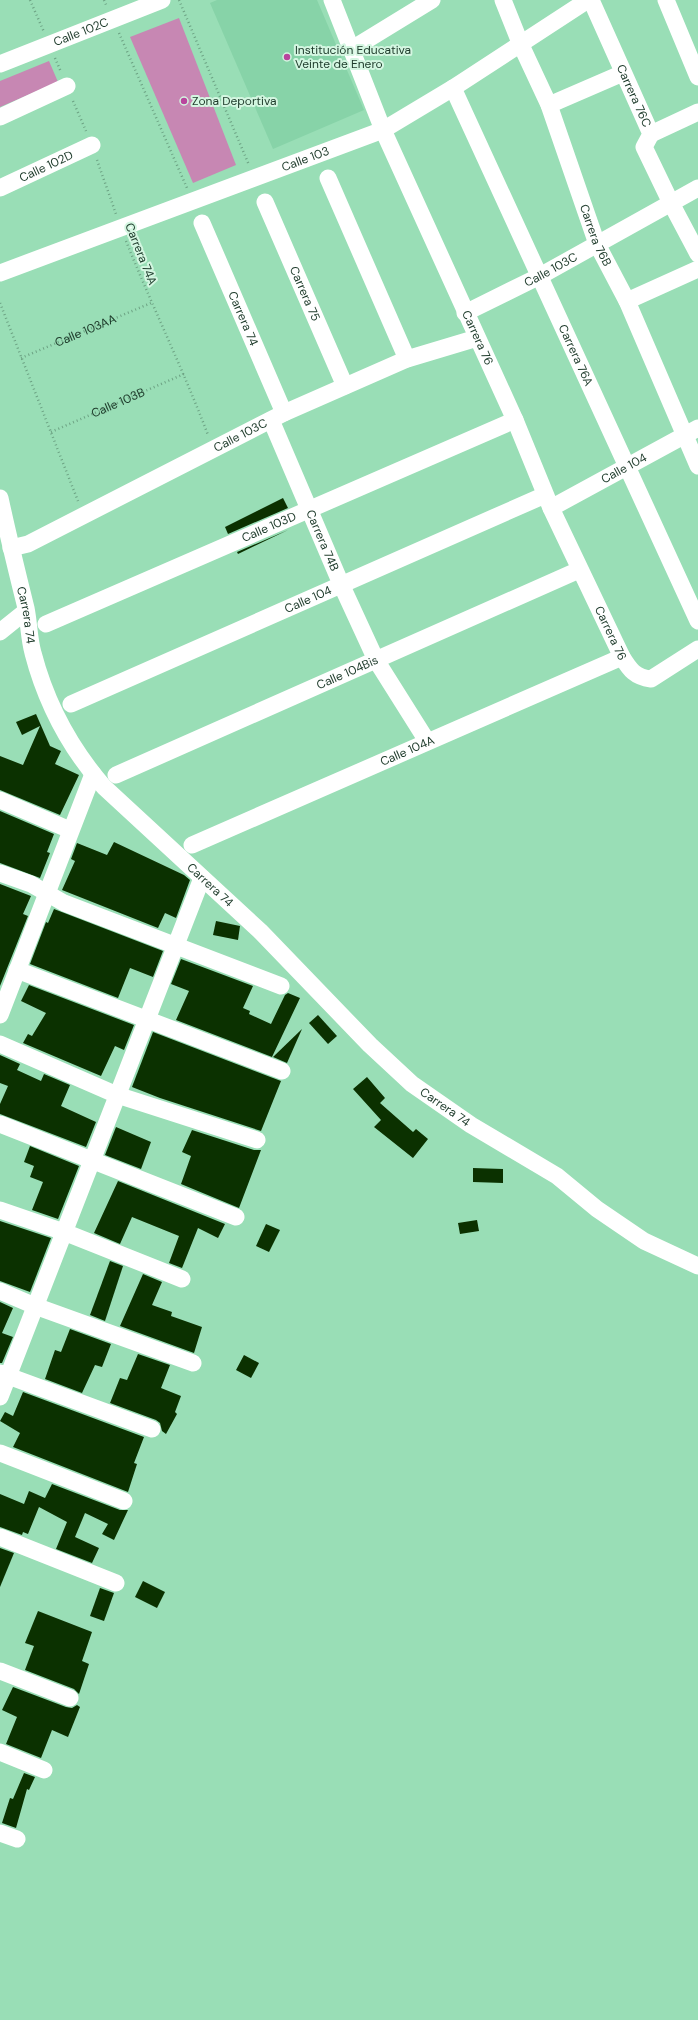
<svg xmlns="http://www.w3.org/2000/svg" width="698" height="2020" viewBox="0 0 698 2020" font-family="'DM Sans',sans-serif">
<rect width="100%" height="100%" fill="#99deb6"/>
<path fill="#87d3a8" d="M 217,0 L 317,0 L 364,110 L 273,149 L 210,3 Z"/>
<g fill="#c787b3">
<path d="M 179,18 L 236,165 L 193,183 L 130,37 Z"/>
<path d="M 49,61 L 58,82 L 0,107 L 0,81 Z"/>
</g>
<g fill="#0b3100">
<path d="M 283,498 L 288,508 L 228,534 L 225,527 Z"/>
<path d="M 288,530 L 238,554 L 237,552 Z"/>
<path d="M 36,714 L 50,746 L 61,751 L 55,764 L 79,775 L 60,815 L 0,790 L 0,756 L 23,765 L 40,726 L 22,735 L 16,722 Z"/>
<path d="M 0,811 L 54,834 L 47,852 L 50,853 L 40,878 L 0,863 Z"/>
<path d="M 114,842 L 184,875 L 190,880 L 176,918 L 165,913 L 158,928 L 62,890 L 75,861 L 71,859 L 77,843 L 107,855 Z"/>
<path d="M 0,884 L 31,896 L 23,914 L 28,916 L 0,986 Z"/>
<path d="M 54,909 L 163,951 L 153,977 L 130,968 L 118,998 L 30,964 L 46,922 L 48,923 Z"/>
<path d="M 216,921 L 240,926 L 238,940 L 213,935 Z"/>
<path d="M 181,959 L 253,986 L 243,1008 L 250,1011 L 249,1014 L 271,1024 L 285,995 L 288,993 L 300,998 L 272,1057 L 176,1020 L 189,991 L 171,984 Z"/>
<path d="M 29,985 L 134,1025 L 124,1050 L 115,1046 L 101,1076 L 23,1043 L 28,1034 L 32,1036 L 46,1013 L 21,1001 Z"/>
<path d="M 318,1015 L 337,1036 L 328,1044 L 309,1023 Z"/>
<path d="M 302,1029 L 287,1063 L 273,1057 Z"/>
<path d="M 153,1032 L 281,1081 L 261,1131 L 160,1098 L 132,1087 Z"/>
<path d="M 0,1055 L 20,1064 L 17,1070 L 41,1081 L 44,1074 L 70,1085 L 61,1106 L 96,1122 L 86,1147 L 0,1114 L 0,1104 L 8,1086 L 0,1083 Z"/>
<path d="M 367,1077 L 385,1098 L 380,1103 L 413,1132 L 416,1129 L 428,1139 L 413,1158 L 374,1127 L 381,1120 L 353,1089 Z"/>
<path d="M 116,1127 L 151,1142 L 141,1169 L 105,1155 Z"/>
<path d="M 192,1130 L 254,1150 L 261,1150 L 239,1208 L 181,1184 L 191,1156 L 182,1152 Z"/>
<path d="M 30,1146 L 79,1166 L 58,1219 L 32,1210 L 43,1182 L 30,1177 L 34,1166 L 24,1162 Z"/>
<path d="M 473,1168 L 503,1169 L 503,1183 L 473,1182 Z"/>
<path d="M 118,1181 L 225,1224 L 218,1238 L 198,1228 L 182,1268 L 169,1263 L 179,1236 L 132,1217 L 120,1244 L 94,1233 Z"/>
<path d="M 477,1220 L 479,1231 L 460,1234 L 458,1223 Z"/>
<path d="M 0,1221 L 51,1238 L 30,1292 L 0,1281 Z"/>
<path d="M 266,1224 L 280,1230 L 269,1252 L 256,1246 Z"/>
<path d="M 110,1261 L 123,1266 L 105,1321 L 90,1315 Z"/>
<path d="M 143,1274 L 162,1282 L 152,1305 L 172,1312 L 171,1316 L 202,1327 L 194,1353 L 120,1326 Z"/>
<path d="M 0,1302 L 13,1308 L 2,1333 L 13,1337 L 2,1363 L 0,1363 Z"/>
<path d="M 70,1329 L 111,1344 L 102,1367 L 95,1365 L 82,1393 L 45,1379 L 55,1350 L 61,1352 Z"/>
<path d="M 138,1354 L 170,1365 L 161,1388 L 181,1396 L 175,1412 L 177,1414 L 166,1434 L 162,1431 L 160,1423 L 156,1420 L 110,1403 L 120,1378 L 127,1380 Z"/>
<path d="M 244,1355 L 259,1363 L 251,1378 L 236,1370 Z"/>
<path d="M 23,1392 L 144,1437 L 134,1463 L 137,1464 L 128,1492 L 13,1447 L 20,1433 L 0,1421 L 5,1412 L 13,1416 Z"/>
<path d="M 52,1484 L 120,1510 L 128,1510 L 114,1540 L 102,1534 L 108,1524 L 85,1513 L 75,1537 L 99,1548 L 92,1563 L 56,1549 L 67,1522 L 39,1507 L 28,1534 L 23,1532 L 22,1535 L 0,1527 L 0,1494 L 24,1504 L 29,1491 L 45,1498 Z"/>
<path d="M 0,1548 L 14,1553 L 0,1587 Z"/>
<path d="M 143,1581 L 165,1592 L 157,1608 L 135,1597 Z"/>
<path d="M 100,1588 L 114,1593 L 104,1621 L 90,1616 Z"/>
<path d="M 38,1611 L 92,1632 L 82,1661 L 89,1664 L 79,1694 L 74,1689 L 25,1670 L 34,1646 L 25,1643 Z"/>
<path d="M 13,1687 L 66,1707 L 72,1708 L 77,1705 L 80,1707 L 68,1737 L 52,1730 L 41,1758 L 6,1744 L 17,1717 L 2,1710 Z"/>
<path d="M 24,1773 L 35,1777 L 29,1790 L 27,1789 L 16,1828 L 2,1823 L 10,1798 L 13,1799 Z"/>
</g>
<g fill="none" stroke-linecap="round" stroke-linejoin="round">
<g stroke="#6da384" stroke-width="2.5" stroke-dasharray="1 3" stroke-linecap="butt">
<path d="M 30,0 L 44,32"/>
<path d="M 104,0 L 107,7"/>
<path d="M 179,0 L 249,165"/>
<path d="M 119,33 L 187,188"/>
<path d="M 55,58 L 61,72"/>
<path d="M 73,101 L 86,131"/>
<path d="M 97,160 L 116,214"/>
<path d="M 126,241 C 152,306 183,369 208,435"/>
<path d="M 0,303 L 78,501"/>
<path id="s1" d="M 21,358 L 151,303"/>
<path id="s2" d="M 51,432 L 184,374"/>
</g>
<g stroke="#fff" stroke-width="17">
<path id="s3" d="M 332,0 L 383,130 L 515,420 L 551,508 L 622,657 C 630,670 635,677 651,679 L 698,649"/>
<path id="s4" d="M 503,0 L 521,45 L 549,105 L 597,244 L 627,301 L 698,466"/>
<path id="s5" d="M 591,0 L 651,134 L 644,147 L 671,203 L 698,254"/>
<path d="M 666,0 L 698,77"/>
<path d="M 352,49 L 432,0"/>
<path id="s6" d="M 0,64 L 162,0"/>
<path id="s7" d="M 453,88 L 698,621"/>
<path d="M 549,105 L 623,73"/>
<path d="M 0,117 L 67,86"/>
<path d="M 651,134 L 698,112"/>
<path d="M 328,178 L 407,359"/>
<path id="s8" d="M 0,188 L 92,145"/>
<path id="s9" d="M 265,202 L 345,386"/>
<path id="s10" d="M 202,223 L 284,413"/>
<path id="s11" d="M 0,273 L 383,130 L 453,88 L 588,0"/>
<path d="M 627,301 L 698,269"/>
<path id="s12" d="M 465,313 L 540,276 L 698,188"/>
<path id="s13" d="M 271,420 L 341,584 L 376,660 L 427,741"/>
<path id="s14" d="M 0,498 C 8,535 17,572 26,608 C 29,623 29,639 33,653 C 46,703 70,748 104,787 L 260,931 L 370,1045 L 412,1084 L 471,1125 L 557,1176 L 597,1209 L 644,1241 L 698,1266"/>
<path id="s15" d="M 551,508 L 698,428"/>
<path id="s16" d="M 11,548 L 28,544 L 284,413 L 407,359 L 477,338"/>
<path id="s17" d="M 46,624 L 515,420"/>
<path d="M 0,632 L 26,611"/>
<path id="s18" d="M 71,704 L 545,495"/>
<path id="s19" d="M 116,775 L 579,570"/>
<path d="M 0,800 L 70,830"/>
<path id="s20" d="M 192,845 L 622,657"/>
<path d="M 0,873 L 31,884 L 64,903 L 281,986"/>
<path d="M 17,970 L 282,1071"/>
<path d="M 0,1015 L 93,774"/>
<path d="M 0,1044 L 117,1095 L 257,1140"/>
<path d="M 0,1124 L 236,1217"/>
<path d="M 0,1210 L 64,1232 L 182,1279"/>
<path d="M 0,1291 L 35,1306 L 193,1363"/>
<path d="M 0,1373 L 152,1429"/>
<path d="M 0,1397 L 202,878"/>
<path d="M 0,1453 L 124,1501"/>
<path d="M 0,1537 L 116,1583"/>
<path d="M 0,1671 L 70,1698"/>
<path d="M 0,1752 L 44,1770"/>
<path d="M 0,1833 L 17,1839"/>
</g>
</g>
<g fill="#b9459d" stroke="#d4f6e1" stroke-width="1.5">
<circle cx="287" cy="57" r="4"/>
<circle cx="184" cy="101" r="4"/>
</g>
<g text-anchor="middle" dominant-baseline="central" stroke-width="4" stroke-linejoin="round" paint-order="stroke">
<g font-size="12" fill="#1d3a2a" stroke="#d4f6e1">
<text stroke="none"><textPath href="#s6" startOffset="87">Calle 102C</textPath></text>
<text stroke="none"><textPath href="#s5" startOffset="105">Carrera 76C</textPath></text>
<text stroke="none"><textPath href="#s11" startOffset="326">Calle 103</textPath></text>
<text stroke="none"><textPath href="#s8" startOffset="51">Calle 102D</textPath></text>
<text stroke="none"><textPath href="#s4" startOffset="253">Carrera 76B</textPath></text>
<text transform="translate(141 254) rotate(68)">Carrera 74A</text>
<text stroke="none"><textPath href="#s12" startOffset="96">Calle 103C</textPath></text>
<text stroke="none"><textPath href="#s9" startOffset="100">Carrera 75</textPath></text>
<text stroke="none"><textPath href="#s10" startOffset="104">Carrera 74</textPath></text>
<text stroke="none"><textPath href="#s1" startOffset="70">Calle 103AA</textPath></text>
<text stroke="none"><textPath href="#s3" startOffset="368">Carrera 76</textPath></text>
<text stroke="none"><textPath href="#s7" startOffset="294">Carrera 76A</textPath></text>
<text stroke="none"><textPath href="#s2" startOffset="73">Calle 103B</textPath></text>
<text stroke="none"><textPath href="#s16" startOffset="256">Calle 103C</textPath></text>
<text stroke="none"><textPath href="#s15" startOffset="83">Calle 104</textPath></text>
<text stroke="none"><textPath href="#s17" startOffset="243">Calle 103D</textPath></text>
<text stroke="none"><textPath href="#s13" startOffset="131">Carrera 74B</textPath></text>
<text stroke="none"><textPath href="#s18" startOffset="259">Calle 104</textPath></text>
<text stroke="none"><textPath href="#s14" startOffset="120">Carrera 74</textPath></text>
<text stroke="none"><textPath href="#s3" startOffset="692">Carrera 76</textPath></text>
<text stroke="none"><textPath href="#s19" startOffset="253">Calle 104Bis</textPath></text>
<text stroke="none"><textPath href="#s20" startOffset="235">Calle 104A</textPath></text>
<text stroke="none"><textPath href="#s14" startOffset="456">Carrera 74</textPath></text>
<text stroke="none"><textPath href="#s14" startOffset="780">Carrera 74</textPath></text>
</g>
<g font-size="12" fill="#1d3a2a" stroke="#d4f6e1" text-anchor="start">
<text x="295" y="50">Institución Educativa<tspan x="295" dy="14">Veinte de Enero</tspan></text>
<text x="192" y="101">Zona Deportiva</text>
</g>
</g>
</svg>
